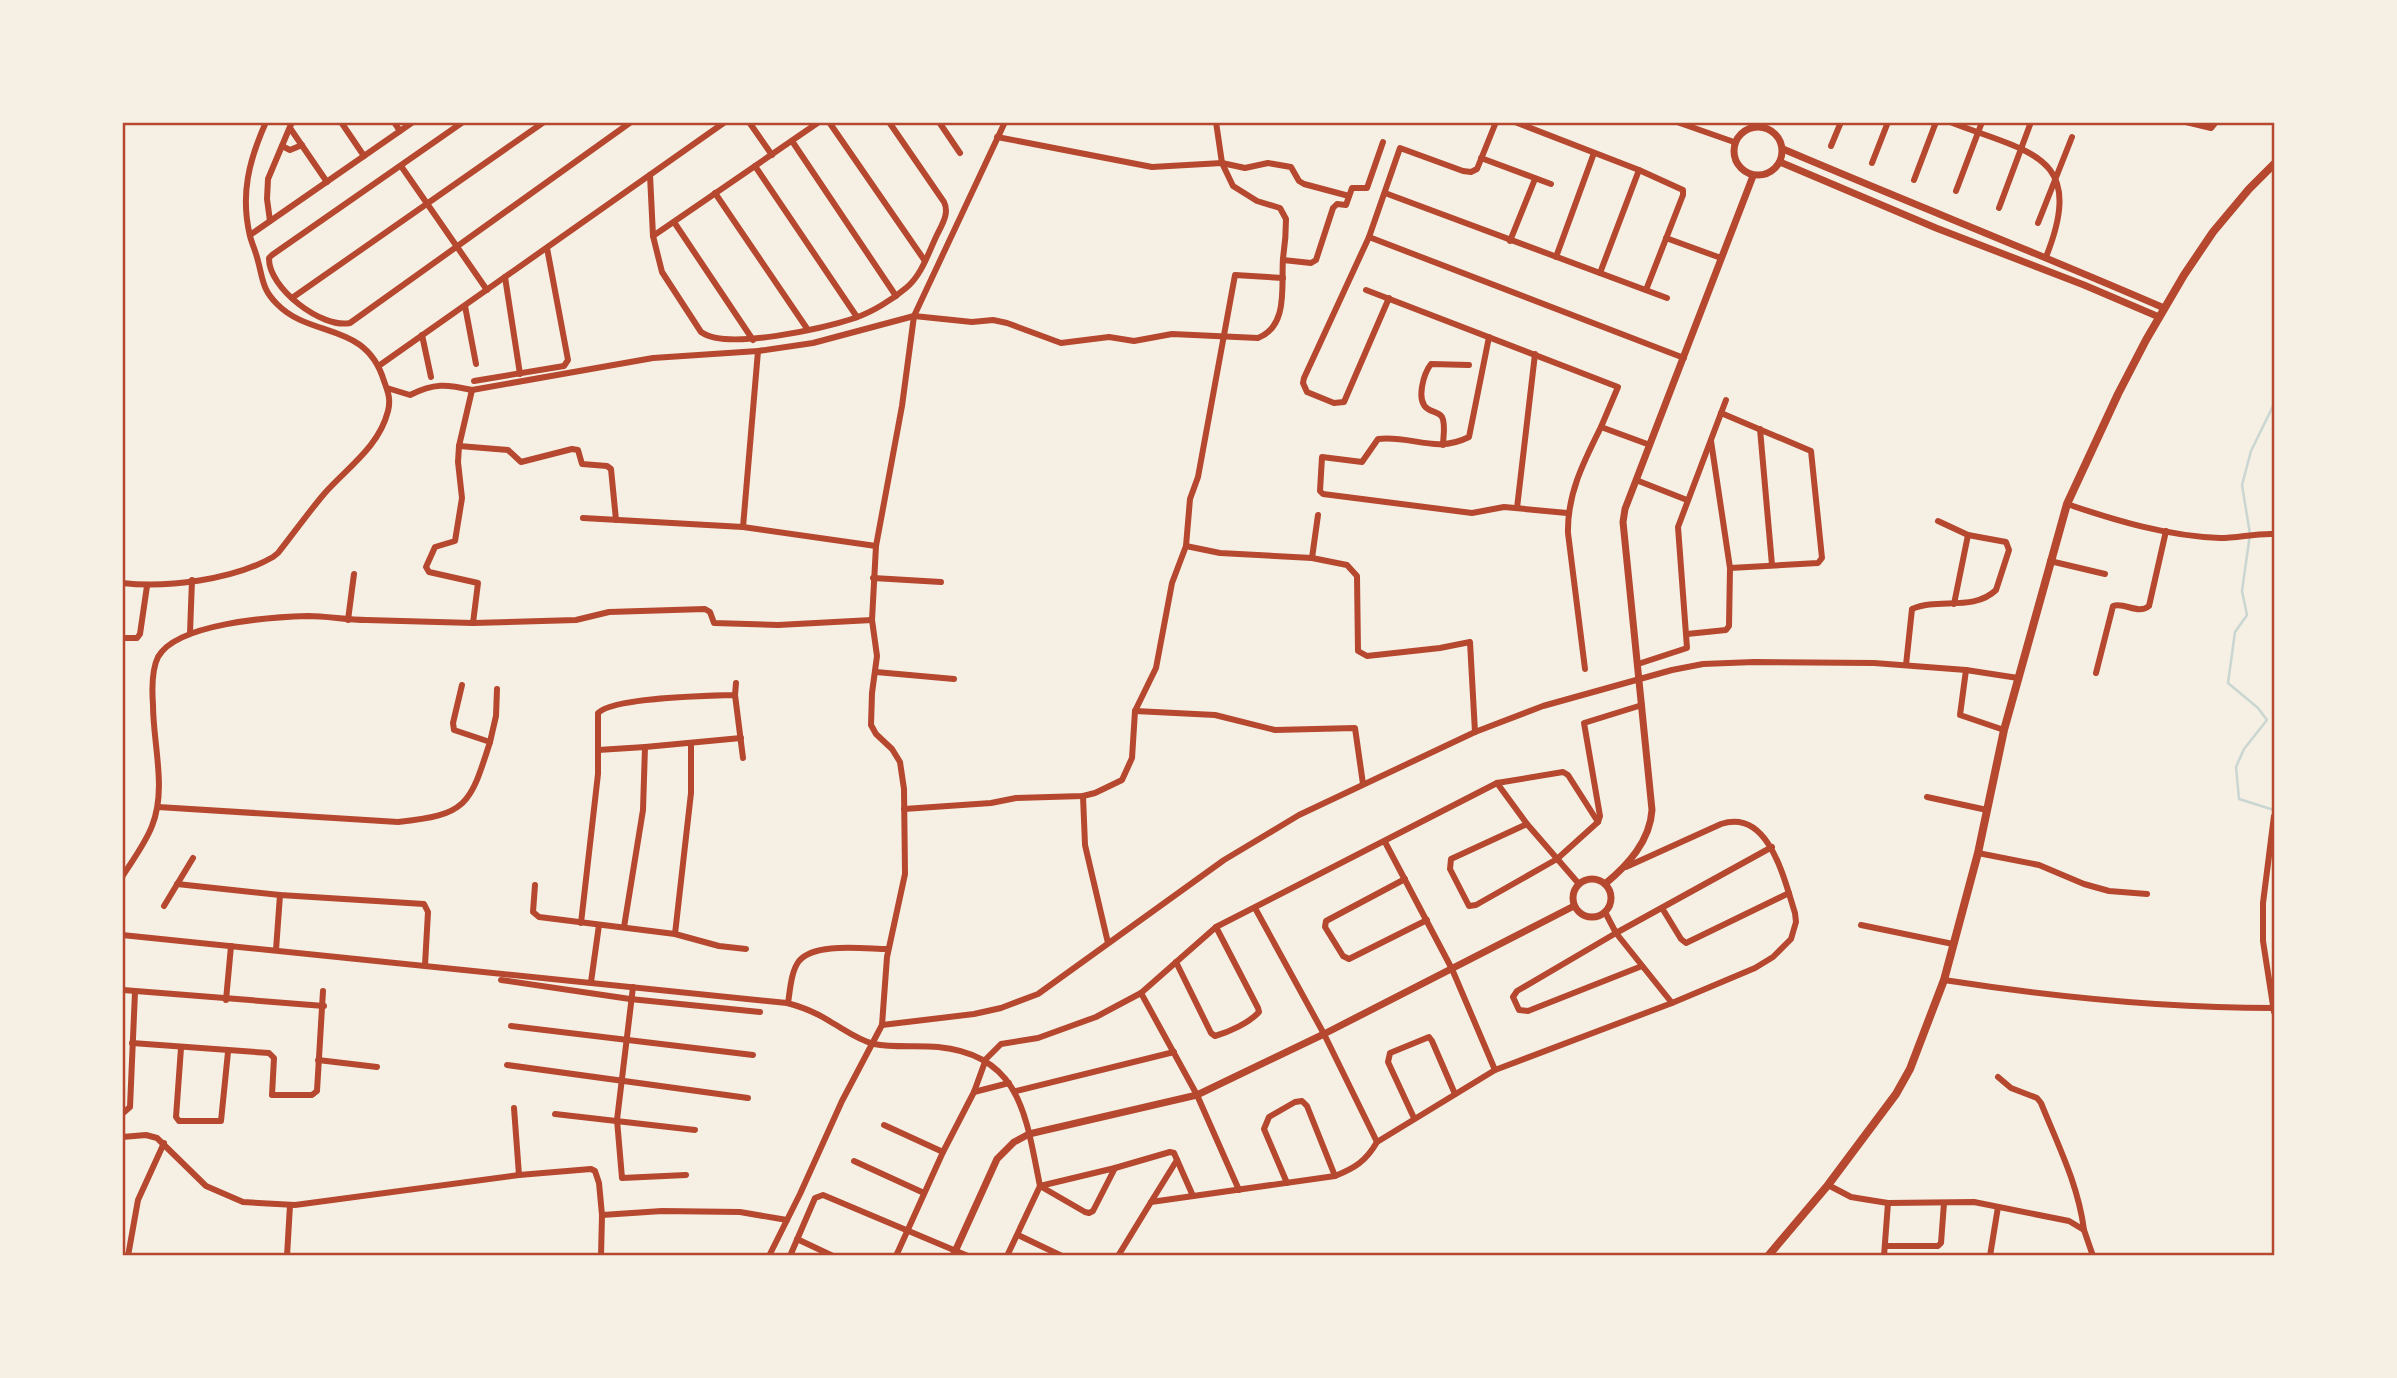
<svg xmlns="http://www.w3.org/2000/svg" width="2397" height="1378" viewBox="0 0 2397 1378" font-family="Arial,sans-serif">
<rect width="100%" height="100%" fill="#f6efe4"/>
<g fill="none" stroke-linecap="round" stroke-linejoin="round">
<path stroke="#c9d6d2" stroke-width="2.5" d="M 2274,404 L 2251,451 L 2242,485 L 2250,534 L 2242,591 L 2247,615 L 2235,632 L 2228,683 L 2258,708 L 2267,720 L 2244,749 L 2236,767 L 2239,799 L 2274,810"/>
<g stroke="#b5482f" stroke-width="6">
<path d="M 341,122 L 364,156"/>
<path d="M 394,122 L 400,131"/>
<path d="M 463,122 L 272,255 L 269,258 C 268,288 322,329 350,323 L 631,122"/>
<path d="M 749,122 L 772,155"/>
<path d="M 829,122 L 925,261"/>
<path d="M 939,122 L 960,153"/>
<path d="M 1515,122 L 1639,170 L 1683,190 L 1683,195 L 1646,290"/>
<path d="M 1677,122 L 1734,142"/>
<path d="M 1950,122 C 2029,153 2087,154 2046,257"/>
<path d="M 2186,122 L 2211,128 L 2216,122"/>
<path d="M 290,128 L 327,182"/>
<path d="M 997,137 L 1152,167 L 1222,163 L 1245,168 L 1268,163 L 1291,167 L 1299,181 L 1304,184 L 1349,196"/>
<path d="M 792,141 L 896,296"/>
<path d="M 282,146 L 290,150 L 302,145"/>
<path d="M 1831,146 L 1841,122"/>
<path d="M 1481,158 L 1551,184"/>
<path d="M 1872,163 L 1888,122"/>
<path d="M 401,166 L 487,290"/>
<path d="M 755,166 L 857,317"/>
<path d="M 650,175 L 653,236 L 662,272 L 701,332 C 727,351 825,328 855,318 C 872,312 892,300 906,288 C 921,276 928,254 936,237 C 941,226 950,214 944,202 L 889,122"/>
<path d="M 1914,180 L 1936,122"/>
<path d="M 1956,191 L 1982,122"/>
<path d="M 715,193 L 808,330"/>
<path d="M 1385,193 L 1667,298"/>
<path d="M 1999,208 L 2031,122"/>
<path d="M 270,221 L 267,199 L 268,179 L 292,122"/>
<path d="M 674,222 L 753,340"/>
<path d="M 2038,223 L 2072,137"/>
<path d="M 250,235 L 413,122"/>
<path d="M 653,236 L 819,122"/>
<path d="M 1369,237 L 1684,358"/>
<path d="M 1666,238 L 1721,258"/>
<path d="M 1510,241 L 1535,179"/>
<path d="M 1556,257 L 1594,153"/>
<path d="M 1283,260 L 1311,263 L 1316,260 L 1333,208 L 1337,204 L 1346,205 L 1352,188 L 1367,188 L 1383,142"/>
<path d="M 1600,273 L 1639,170"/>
<path d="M 505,277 L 520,374"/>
<path d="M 1366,290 L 1618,387 L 1601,427"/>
<path d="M 292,298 L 544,122"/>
<path d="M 1389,298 L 1344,402 L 1334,403 L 1307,392 L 1303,383 L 1304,378 L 1369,237 L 1400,148 L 1463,171 L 1471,172 L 1477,169 L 1496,122"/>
<path d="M 465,306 L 476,364"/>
<path d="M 422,335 L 431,377"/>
<path d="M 1489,337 L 1469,437 C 1435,454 1412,435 1378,439 L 1362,462 L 1322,457 L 1320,491 L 1323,494 L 1472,513 L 1504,507 L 1567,513"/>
<path d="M 380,365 L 725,122"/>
<path d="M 474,381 L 564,366 L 568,360 L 547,248"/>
<path d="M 387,388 L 410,395 C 434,383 446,384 472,390 L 653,358 L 758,351 L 813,343 L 914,316 L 972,322 L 993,320 L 1007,323 L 1061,343 L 1109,337 L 1134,341 L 1172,334 L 1258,338 C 1289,326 1281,285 1283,258 C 1285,245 1286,232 1286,219 L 1280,208 L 1257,201 L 1233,186 L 1222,163 L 1216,122"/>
<path d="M 1721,413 L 1811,451 L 1822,558 L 1818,563 L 1730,568"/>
<path d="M 1760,429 L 1772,565"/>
<path d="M 1443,445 C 1443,438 1446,424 1442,417 C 1439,412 1432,412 1428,409 C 1415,401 1424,373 1431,364 L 1469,365"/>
<path d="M 459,446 L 508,450 L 521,462 L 572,449 L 578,450 L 582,464 L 607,466 L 611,469 L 616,520"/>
<path d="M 1636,480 L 1687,500"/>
<path d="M 2067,504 C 2117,521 2167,536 2220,538 C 2238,538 2256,533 2274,534"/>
<path d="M 1517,508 L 1535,354"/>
<path d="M 583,518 L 743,527 L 876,546"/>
<path d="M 743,527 L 758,351"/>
<path d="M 1186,546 L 1220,553 L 1312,558 L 1347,565 L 1357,576 L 1358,651 L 1367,656 L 1440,648 L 1470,642 L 1475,732"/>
<path d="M 1312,558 L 1318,515"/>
<path d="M 2050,561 L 2105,574"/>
<path d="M 873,578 L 941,582"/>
<path d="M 122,583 C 167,588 233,580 273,557 L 278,553 C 293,534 308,513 324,494 C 347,468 379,447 388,411 C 391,399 388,392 384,381 C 366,321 311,339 277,304 C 262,289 263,279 258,261 C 256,252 252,244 250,236 C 240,195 249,160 266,122"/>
<path d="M 1954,604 L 1968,535"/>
<path d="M 348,620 L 354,574"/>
<path d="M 473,623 L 576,620 L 609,612 L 705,609 L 710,612 L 714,623 L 778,625 L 872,620"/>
<path d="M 190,633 L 192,580"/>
<path d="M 1687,634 L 1726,630 L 1729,626 L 1730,568 L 1711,441"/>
<path d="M 122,638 L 137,638 L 140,634 L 147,586"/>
<path d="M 1638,664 L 1687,648 L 1678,527 L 1726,400"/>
<path d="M 1906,665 L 1912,609 C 1938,597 1973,612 1996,590 L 2009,550 L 2006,542 L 1968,535 L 1938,521"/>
<path d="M 1585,669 L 1568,533 C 1567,494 1584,461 1601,427 L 1650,445"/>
<path d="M 1966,670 L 1960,715 L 2004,730"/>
<path d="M 876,672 L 954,679"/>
<path d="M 2096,673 L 2113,606 C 2125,602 2138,615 2149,606 L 2166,531"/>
<path d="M 736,683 L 735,695 L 743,758"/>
<path d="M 1135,711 L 1215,715 L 1275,730 L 1355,728 L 1363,784"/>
<path d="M 490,742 L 496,716 L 497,689"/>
<path d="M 691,743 L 691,793 L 675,934 L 719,946 L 746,949"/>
<path d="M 645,747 L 741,738"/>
<path d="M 598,750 L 645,747 L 643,810 L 624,927"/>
<path d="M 1497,783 L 1527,824 L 1579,884"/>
<path d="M 1083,796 L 1085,845 L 1108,943"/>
<path d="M 1927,797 L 1987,810"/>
<path d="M 158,807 L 398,822 C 467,815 470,805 490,742 L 454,730 L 453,723 L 462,685"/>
<path d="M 904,809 L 991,803 L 1016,798 L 1083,796 L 1095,793 L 1122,780 L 1132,758 L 1135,711 L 1156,668 L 1172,583 L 1186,546 L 1190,499 L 1198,477 L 1235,275 L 1283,278"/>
<path d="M 1527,824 L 1451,859 L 1450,869 L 1469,906 L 1476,905 L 1557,859 L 1598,822 L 1600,816 L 1584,723 L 1642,705"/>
<path d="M 1385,842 L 1452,969 L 1495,1070"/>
<path d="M 1978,853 L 2039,865 L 2084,884 L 2109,891 L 2147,894"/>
<path d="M 122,877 C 132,861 145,844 152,826 C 167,789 153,744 153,705 C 152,691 152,669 158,657 C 177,623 272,617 308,616 C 327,616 347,620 366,620 C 402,621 438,622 473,623 L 478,583 L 429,572 L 426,567 L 435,547 L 455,541 L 462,498 L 458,462 L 459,446 L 472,390"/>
<path d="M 1405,879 L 1326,921 L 1325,927 L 1343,956 L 1349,959 L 1427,920"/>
<path d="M 177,884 L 280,895 L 424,904 L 428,912 L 425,965"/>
<path d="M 535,885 L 533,912 L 539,917 L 675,934"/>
<path d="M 164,906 L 193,858"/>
<path d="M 1255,908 L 1324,1034 L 1377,1142"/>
<path d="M 1662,908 L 1681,939 L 1686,943 L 1789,893"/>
<path d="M 1605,912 L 1616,933 L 1672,1003"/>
<path d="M 581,923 L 598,774 L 598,713 C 614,697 709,696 735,695"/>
<path d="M 1861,925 L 1953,944"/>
<path d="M 122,935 L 787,1003 C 803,1007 817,1013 831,1022 C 845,1030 858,1040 874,1044 C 894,1048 917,1045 938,1047 C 1022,1055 1026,1118 1040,1186 L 1085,1212 L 1089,1213 L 1093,1211 L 1115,1168"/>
<path d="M 276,950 L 280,895"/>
<path d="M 1176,962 L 1211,1033 L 1215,1036 C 1229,1032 1249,1023 1259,1012 L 1258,1008 L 1216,927"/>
<path d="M 1642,966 L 1528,1011 L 1519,1010 L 1513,997 L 1517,991 L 1616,933 L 1772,847"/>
<path d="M 501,980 L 630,999 L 760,1012"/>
<path d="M 1944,980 C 2054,997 2164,1008 2274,1008"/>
<path d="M 591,982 L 599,925"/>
<path d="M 633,987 L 617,1120 L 622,1178 L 686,1175"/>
<path d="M 123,990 L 324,1006"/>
<path d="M 1141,993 L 1197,1095 L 1239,1190"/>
<path d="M 226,1000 L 231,946"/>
<path d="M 788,1003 C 790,991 791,971 799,961 C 815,942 865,949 888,949"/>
<path d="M 2274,1012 L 2263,941 L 2263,903 L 2274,816"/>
<path d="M 882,1025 L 974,1014 L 1001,1008 L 1038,994 L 1224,860 L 1299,815 L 1475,732 L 1543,706 L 1672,670 L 1703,664 L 1754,662 L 1874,663 L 1966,670 L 2018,678"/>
<path d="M 511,1026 L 753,1055"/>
<path d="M 132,1043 L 269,1053 L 274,1058 L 272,1095 L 312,1095 L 317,1091 L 323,991"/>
<path d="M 181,1048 L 176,1117 L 179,1121 L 221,1121 L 228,1052"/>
<path d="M 318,1060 L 377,1067"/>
<path d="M 507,1065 L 748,1098"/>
<path d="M 1998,1077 L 2011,1088 L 2037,1098 L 2041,1103 C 2058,1145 2078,1184 2084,1230"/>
<path d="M 1016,1091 L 1174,1052"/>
<path d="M 974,1092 L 1009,1083"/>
<path d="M 514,1108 L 519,1175"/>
<path d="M 122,1114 L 130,1107 L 135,992"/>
<path d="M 555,1114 L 695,1130"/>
<path d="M 1414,1118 L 1388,1062 L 1390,1053 L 1429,1037 L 1432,1041 L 1455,1094"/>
<path d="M 884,1125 L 943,1152"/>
<path d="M 122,1137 L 146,1135 L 157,1138 L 206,1186 L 243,1202 L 295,1205 L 519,1175 L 591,1169 L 595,1171 L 599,1183 L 602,1215 L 601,1256"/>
<path d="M 854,1161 L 924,1193"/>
<path d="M 1287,1183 L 1264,1129 L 1269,1117 L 1295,1102 L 1302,1101 L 1307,1106 L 1335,1176"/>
<path d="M 1828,1185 L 1851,1197 L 1863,1199 L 1888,1203 L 1974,1202 L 2069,1221 L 2084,1230 L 2093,1256"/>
<path d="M 1151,1202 L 1177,1160"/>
<path d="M 602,1215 L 662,1211 L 740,1212 L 787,1220"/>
<path d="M 1018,1235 L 1062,1256"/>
<path d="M 797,1239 L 833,1256"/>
<path d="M 1885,1246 L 1938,1246 L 1941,1243 L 1944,1203"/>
<path d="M 128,1256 L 138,1200 L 164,1143"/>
<path d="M 287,1256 L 290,1205"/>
<path d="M 769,1256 L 800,1194 L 842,1101 L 882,1025 L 887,957 L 905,874 L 904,789 L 900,762 L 892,749 L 876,734 L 871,725 L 872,693 L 877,656 L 872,620 L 876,546 L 902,406 L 914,316 L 1005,122"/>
<path d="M 790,1256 L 815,1198 L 823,1195 L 968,1256"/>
<path d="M 896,1256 L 943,1152 L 974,1092 L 986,1059 L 1001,1044 L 1038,1038 L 1096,1017 L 1141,993 L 1216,927 L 1497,783 L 1563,772 L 1568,775 L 1598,822"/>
<path d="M 1007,1256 L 1040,1186 L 1115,1168 L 1170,1152 L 1174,1153 L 1193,1196"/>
<path d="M 1118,1256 L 1151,1202 L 1335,1176 C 1355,1168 1366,1161 1377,1142 L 1495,1070 L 1672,1003 L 1755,968 L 1773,957 L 1791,939 L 1796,922 L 1795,913 C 1784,879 1769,808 1721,824 L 1626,867"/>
<path d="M 1884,1256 L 1888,1203"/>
<path d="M 1990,1256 L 1998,1207"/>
</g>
<g stroke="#b5482f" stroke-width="7">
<circle cx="1758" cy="151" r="24"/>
<path d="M 1783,149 C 1910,203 2037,253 2164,308"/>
<path d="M 1780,162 L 1936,228 L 2084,285 L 2159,317"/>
<circle cx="1592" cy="898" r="19"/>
<path d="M 1605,884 C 1628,865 1650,841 1652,810 L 1623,522 L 1625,509 L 1753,176"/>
<path d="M 953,1256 L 997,1159 L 1014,1142 L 1029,1134 L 1197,1095 L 1324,1034 L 1574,906"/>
</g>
<path stroke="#b5482f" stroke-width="8" d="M 1768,1256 L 1828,1185 L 1896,1094 L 1910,1069 L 1944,980 L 1978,853 L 2004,730 L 2067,504 L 2118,394 L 2146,340 L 2184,275 L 2213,232 L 2249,189 L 2274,164"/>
</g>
<rect width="2397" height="1378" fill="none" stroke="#f6efe4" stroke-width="248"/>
<rect x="124" y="124" width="2149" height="1130" fill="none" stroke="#b5482f" stroke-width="2.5"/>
</svg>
